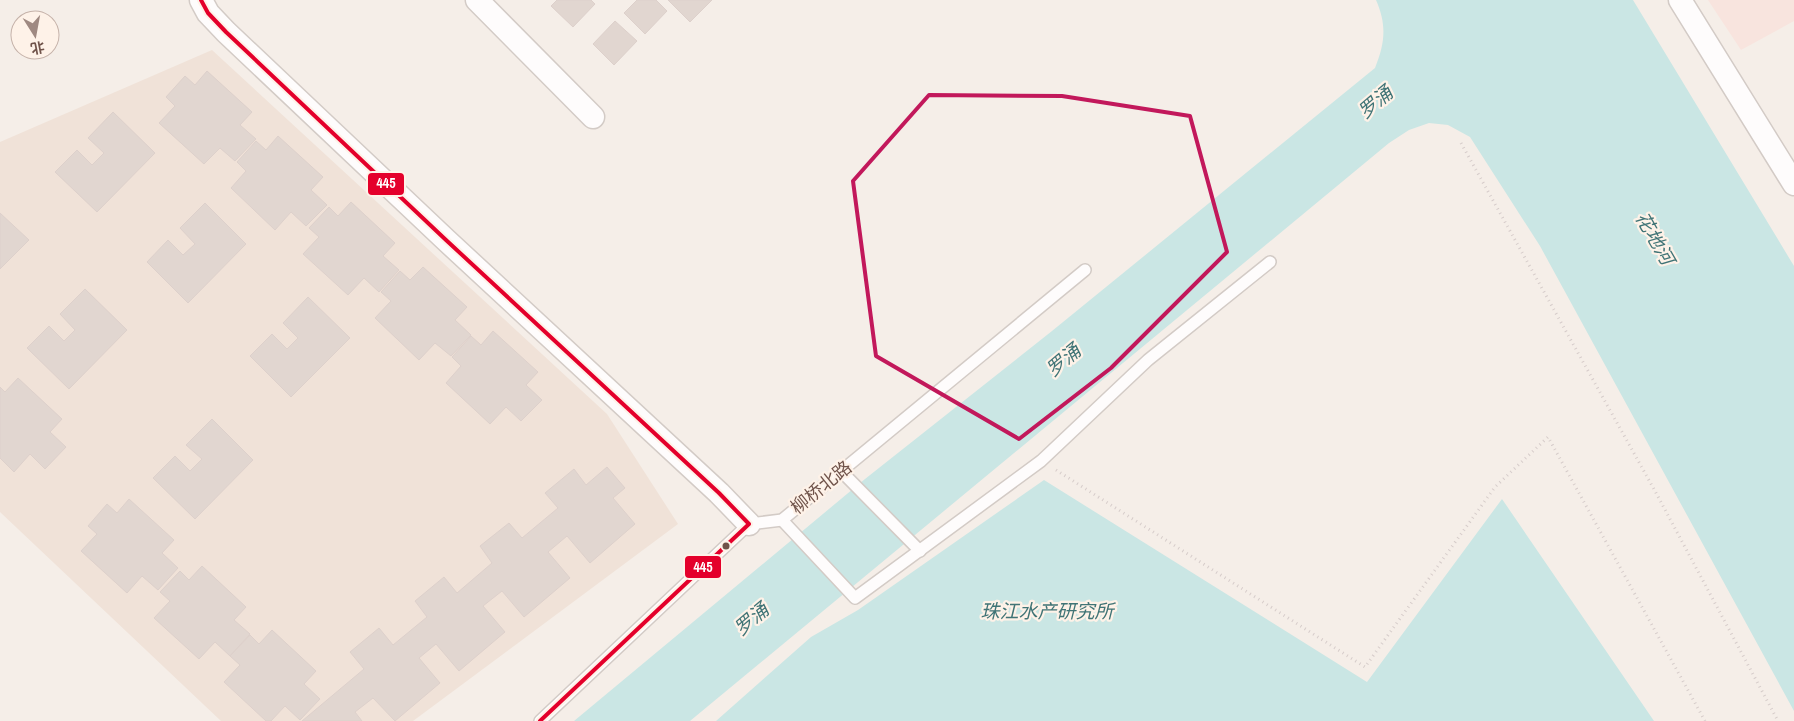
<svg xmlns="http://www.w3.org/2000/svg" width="1794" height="721" viewBox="0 0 1794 721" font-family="'Archivo Narrow','Noto Sans SC',sans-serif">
<rect width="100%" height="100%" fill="#f5eee8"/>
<path fill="#f0e2d8" d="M 212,50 L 607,414 L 678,524 L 413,721 L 221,721 L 0,512 L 0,142 Z"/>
<path fill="#f8e4de" d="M 1708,0 L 1794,0 L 1794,21 L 1741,50 Z"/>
<g fill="#cae6e4">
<path d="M 1376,0 L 1633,0 L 1794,266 L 1794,711 L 1540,246 L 1470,137 L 1448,125 L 1429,123 L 1409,130 L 1389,143 L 690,721 L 574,721 L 865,479 L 1052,331 L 1375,68 C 1385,43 1387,25 1376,0 Z"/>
<path d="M 1044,480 L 1367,682 L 1502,499 L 1654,721 L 716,721 L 811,637 L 858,610 Z"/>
</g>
<g fill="#e1d6d0" stroke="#ddd0cb">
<path d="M 557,0 L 591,0 L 595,4 L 573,27 L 551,6 Z"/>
<path d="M 637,0 L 656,0 L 667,11 L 645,34 L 624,13 Z"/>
<path d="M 668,0 L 712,0 L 690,22 Z"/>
<path d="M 615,21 L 637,41 L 614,65 L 593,44 Z"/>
<path d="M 207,71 L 252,112 L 240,125 L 256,139 L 235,161 L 220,148 L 204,164 L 159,123 L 175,106 L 166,97 L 185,76 L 195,85 Z"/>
<path d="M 113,112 L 155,153 L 97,212 L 55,172 L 77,150 L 92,165 L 104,153 L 88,138 Z"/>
<path d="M 278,136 L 323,177 L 311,190 L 327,205 L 306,226 L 291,212 L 275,230 L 231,188 L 246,171 L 237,162 L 256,141 L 266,150 Z"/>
<path d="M 351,202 L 395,243 L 383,256 L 399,270 L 379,292 L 364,278 L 348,295 L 303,254 L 319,237 L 309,228 L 329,207 L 338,216 Z"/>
<path d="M 205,203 L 246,244 L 188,303 L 147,262 L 168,240 L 183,255 L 195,244 L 180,228 Z"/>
<path d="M 0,213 L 29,240 L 0,269 Z"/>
<path d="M 423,267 L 467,307 L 455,320 L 471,335 L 451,356 L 435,343 L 419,360 L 375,318 L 391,301 L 381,292 L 400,271 L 410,280 Z"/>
<path d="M 85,289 L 127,330 L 69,389 L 27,348 L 49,326 L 64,341 L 75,330 L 60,314 Z"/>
<path d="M 308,297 L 350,338 L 291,397 L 250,356 L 272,334 L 287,349 L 298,338 L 283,323 Z"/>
<path d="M 493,331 L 538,372 L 526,385 L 542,400 L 521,421 L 506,407 L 490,424 L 446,383 L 461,366 L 452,357 L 471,336 L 481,345 Z"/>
<path d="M 18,378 L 62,419 L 50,432 L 66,447 L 45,469 L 30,454 L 14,472 L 0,458 L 0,387 L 5,392 Z"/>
<path d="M 212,419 L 253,460 L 195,519 L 153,478 L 175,456 L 190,471 L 202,459 L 186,445 Z"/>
<path d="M 607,467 L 625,488 L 613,498 L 635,524 L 590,563 L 567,536 L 548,552 L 570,578 L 524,617 L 502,591 L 483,606 L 505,632 L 459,671 L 436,644 L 419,658 L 440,683 L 395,721 L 373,698 L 355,712 L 362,721 L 302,721 L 364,669 L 350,652 L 379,628 L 393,645 L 427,617 L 415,601 L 444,577 L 457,593 L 492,563 L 480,546 L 509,523 L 522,538 L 558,508 L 545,493 L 574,469 L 586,485 Z"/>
<path d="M 129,499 L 174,540 L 162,553 L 178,568 L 158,590 L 142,576 L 127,593 L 81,551 L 97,534 L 88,526 L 107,504 L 117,513 Z"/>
<path d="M 202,566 L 246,607 L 234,620 L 250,634 L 230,656 L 215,642 L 199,659 L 154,618 L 170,601 L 160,592 L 180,571 L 189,580 Z"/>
<path d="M 272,630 L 316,671 L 304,684 L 320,699 L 300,720 L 285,706 L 271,721 L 266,721 L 224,682 L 240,665 L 230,656 L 250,635 L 259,644 Z"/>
</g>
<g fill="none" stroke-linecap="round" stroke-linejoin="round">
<g stroke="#d3cbc6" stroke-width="14">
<g id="service">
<path d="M 841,471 L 920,551"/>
<path d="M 782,520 L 855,598 L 1041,461 L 1148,360 L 1270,262"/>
<path d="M 540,721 L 749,524 L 782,520 L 1085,270"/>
</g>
</g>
<g stroke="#d3cbc6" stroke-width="25">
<g id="minor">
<path d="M 201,0 L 208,13 L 226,32 L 446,240 L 719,493 L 749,524"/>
<path d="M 477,0 L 593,117"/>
<path d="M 1680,0 L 1794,184"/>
</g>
</g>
<g stroke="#d6ccca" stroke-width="3" stroke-dasharray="1 4" stroke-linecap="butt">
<path d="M 1461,143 L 1655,491 L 1778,721"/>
<path d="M 1056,470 L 1365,667 L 1495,487 L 1548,437 L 1705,721"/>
</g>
<use href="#service" stroke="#fefcfc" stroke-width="11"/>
<use href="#minor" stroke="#fefcfc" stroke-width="22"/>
<g stroke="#fef2e8" stroke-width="8">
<path id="bus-1" d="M 201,0 L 208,13 L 226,32 L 446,240 L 719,493 L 749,524 L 540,721"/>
</g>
<use href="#bus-1" stroke="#e4002b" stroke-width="4"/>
</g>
<path fill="none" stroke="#c2185b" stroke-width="4" stroke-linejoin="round" d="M 929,95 L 1062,96 L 1190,116 L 1227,252 L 1111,368 L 1019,439 L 876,356 L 853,181 Z"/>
<circle fill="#70534a" stroke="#fef2e8" stroke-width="2" cx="726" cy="546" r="4.5"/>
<g text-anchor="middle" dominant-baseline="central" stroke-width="4.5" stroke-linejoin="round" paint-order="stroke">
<g font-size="18" fill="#70534a" stroke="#fef2e8">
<text transform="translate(821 487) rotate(-39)">柳桥北路</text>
</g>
<g font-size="19" font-style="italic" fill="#407476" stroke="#fef2e8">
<text transform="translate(1375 102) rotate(-40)">罗涌</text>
<text transform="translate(1655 238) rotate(60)">花地河</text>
<text transform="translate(1063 360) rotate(-40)">罗涌</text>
<text x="1047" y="611">珠江水产研究所</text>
<text transform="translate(751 619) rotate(-40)">罗涌</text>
</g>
</g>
<g stroke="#fef2e8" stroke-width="2">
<rect x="367" y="172" width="38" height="24" rx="5" fill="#e4002b"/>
<rect x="684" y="555" width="38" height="24" rx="5" fill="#e4002b"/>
</g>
<g font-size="14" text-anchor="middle" font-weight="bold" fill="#fff">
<text x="386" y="188">445</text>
<text x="703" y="572">445</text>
</g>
<g transform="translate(35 35) rotate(169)"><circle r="24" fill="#fef2e8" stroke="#c5b2a9"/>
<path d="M0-4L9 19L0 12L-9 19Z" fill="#9f8981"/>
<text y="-8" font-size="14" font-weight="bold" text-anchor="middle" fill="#70534a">北</text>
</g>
</svg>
